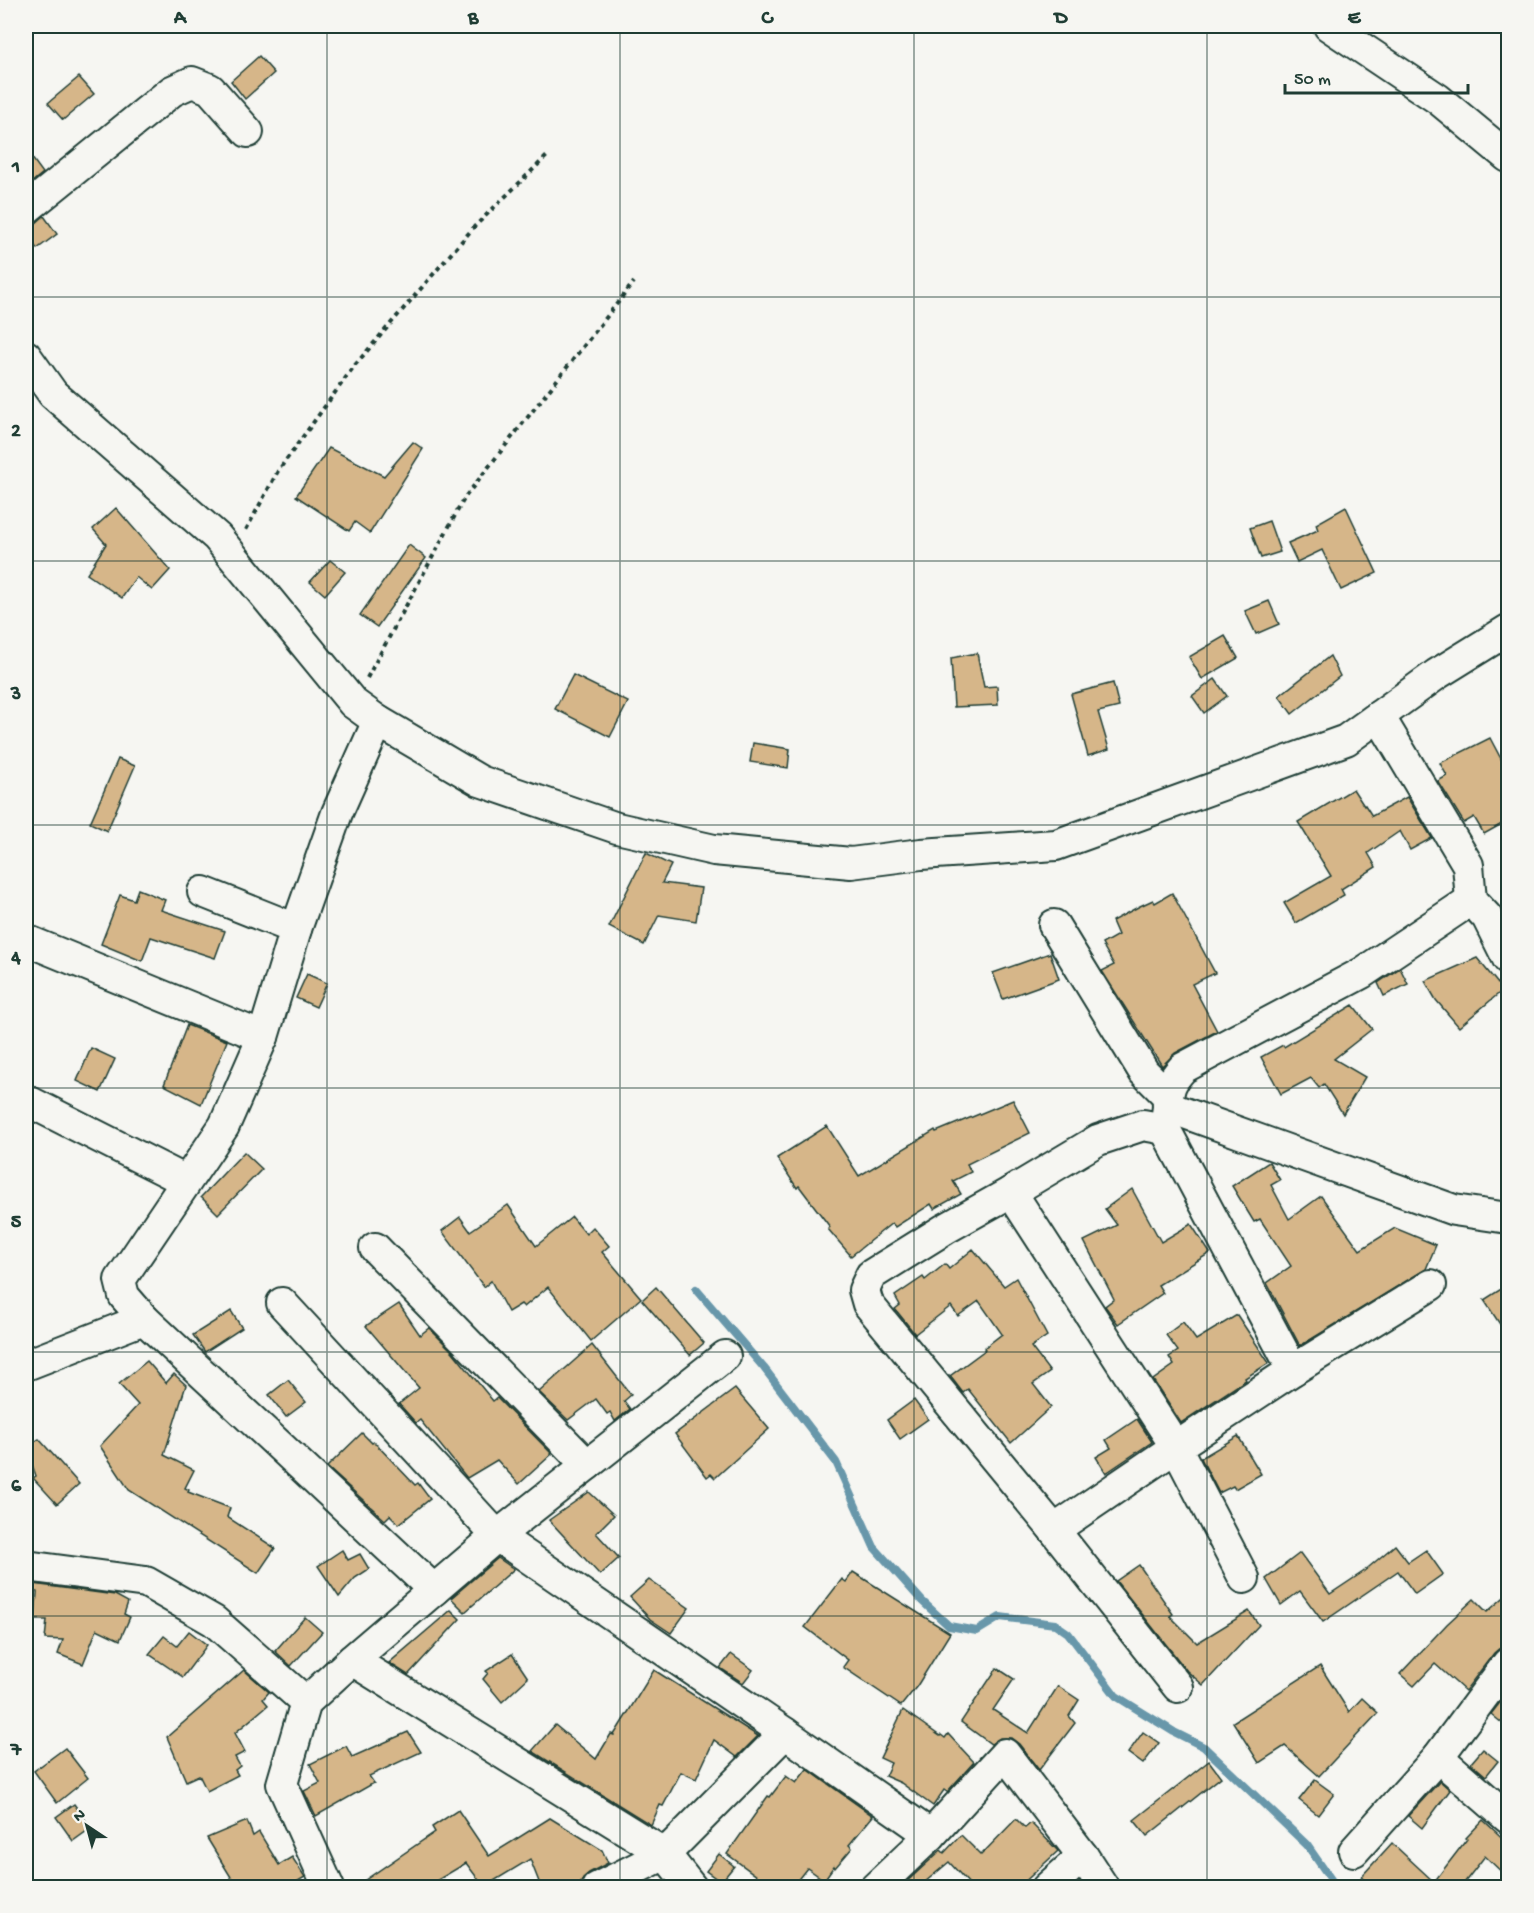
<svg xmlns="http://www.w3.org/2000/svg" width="1534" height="1913" viewBox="0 0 1534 1913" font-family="'Gochi Hand',sans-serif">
<rect width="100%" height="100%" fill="#f6f6f2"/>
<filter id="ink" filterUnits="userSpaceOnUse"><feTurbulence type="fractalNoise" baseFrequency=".0167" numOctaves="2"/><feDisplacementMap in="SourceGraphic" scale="12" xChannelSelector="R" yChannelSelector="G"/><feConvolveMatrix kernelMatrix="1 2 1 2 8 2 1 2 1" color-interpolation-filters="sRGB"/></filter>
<g filter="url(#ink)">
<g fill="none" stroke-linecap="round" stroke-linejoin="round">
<path stroke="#6797aa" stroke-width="8" d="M 696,1289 L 764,1368 L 836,1462 L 874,1547 L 922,1601 L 949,1626 L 977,1631 L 1000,1617 L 1055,1624 L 1068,1633 L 1116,1696 L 1174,1732 L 1204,1747 L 1307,1845 L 1337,1888"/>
</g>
<g fill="#d6b689" stroke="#1f3d34" stroke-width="1.5">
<path d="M 259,56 L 274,73 L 245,99 L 231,81 Z"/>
<path d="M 79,77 L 94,94 L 63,120 L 48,103 Z"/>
<path d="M 26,150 L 43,173 L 26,187 Z"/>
<path d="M 44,216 L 57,234 L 37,249 L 26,233 L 26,226 L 36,223 Z"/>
<path d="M 413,442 L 423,449 L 370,533 L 355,522 L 349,531 L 296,496 L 329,448 L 384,476 Z"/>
<path d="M 1346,507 L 1377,573 L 1341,590 L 1322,550 L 1297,562 L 1288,543 L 1318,530 L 1316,524 Z"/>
<path d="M 116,508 L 170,570 L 152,590 L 136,577 L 122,598 L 87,574 L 106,544 L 93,529 Z"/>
<path d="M 1269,521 L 1280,552 L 1261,558 L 1250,528 Z"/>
<path d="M 409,545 L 426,558 L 377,627 L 360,615 Z"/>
<path d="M 330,560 L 345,572 L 325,595 L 310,582 Z"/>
<path d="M 1269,601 L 1279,624 L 1256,634 L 1245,611 Z"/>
<path d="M 1225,636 L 1238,658 L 1202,679 L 1189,657 Z"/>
<path d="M 977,653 L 984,687 L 997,686 L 998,705 L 954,707 L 951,658 Z"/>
<path d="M 1330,656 L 1340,676 L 1292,714 L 1279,696 Z"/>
<path d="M 573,675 L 628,702 L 610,737 L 555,709 Z"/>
<path d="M 1215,679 L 1227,696 L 1204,713 L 1192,696 Z"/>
<path d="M 1113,683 L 1119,707 L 1098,712 L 1109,749 L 1088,756 L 1071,694 Z"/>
<path d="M 1490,738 L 1509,774 L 1509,820 L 1484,834 L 1474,817 L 1464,823 L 1438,781 L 1447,776 L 1440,763 Z"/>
<path d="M 753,743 L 790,749 L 788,768 L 750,762 Z"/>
<path d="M 118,759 L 135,766 L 107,831 L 90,823 Z"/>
<path d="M 1353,789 L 1364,806 L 1365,805 L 1372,816 L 1407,797 L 1432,838 L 1410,850 L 1400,831 L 1368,853 L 1376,867 L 1341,889 L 1344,895 L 1296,923 L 1284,903 L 1331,876 L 1298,822 Z"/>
<path d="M 646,853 L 671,865 L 662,883 L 701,888 L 696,921 L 659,915 L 644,945 L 609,927 Z"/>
<path d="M 138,889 L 165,900 L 161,910 L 225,931 L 215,958 L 151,937 L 142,961 L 101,944 L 120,895 L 134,900 Z"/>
<path d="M 1172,893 L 1215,973 L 1192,984 L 1217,1031 L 1175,1053 L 1162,1066 L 1102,971 L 1114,965 L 1102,944 L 1118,935 L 1112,921 L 1140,906 L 1153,900 L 1155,903 Z"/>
<path d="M 1050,953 L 1059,979 L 1003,999 L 993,973 Z"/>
<path d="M 1477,958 L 1503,990 L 1459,1027 L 1436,1000 L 1425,981 Z"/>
<path d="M 1400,968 L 1408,984 L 1384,996 L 1378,983 Z"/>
<path d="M 307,974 L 327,983 L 316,1007 L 296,998 Z"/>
<path d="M 1353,1005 L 1372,1029 L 1334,1059 L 1365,1077 L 1343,1114 L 1324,1084 L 1319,1088 L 1311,1078 L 1281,1094 L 1261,1057 L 1283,1045 L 1284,1047 Z"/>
<path d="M 187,1025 L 227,1041 L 201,1104 L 164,1085 Z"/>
<path d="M 91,1048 L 115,1059 L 100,1092 L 77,1081 Z"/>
<path d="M 1013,1100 L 1030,1133 L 967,1164 L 971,1172 L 953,1181 L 961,1194 L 934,1209 L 931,1204 L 895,1227 L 892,1223 L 851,1256 L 828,1229 L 830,1227 L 799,1186 L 797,1188 L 777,1158 L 827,1126 L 859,1176 L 935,1130 L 936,1132 Z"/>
<path d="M 244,1152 L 262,1169 L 218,1214 L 201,1197 Z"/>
<path d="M 1269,1162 L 1280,1180 L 1271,1185 L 1289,1219 L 1321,1196 L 1360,1250 L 1395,1228 L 1436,1245 L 1426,1269 L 1300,1346 L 1267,1283 L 1291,1266 L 1260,1219 L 1254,1222 L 1232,1186 Z"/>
<path d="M 1132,1189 L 1161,1242 L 1191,1224 L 1210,1253 L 1158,1285 L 1163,1293 L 1118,1324 L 1105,1306 L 1114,1299 L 1084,1241 L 1117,1225 L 1105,1209 Z"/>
<path d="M 508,1205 L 536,1246 L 572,1217 L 586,1234 L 593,1227 L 609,1246 L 602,1252 L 641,1298 L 591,1341 L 548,1287 L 524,1307 L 521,1304 L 508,1312 L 491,1281 L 484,1287 L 442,1231 L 460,1217 L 470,1231 Z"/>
<path d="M 973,1249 L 1004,1286 L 1016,1278 L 1047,1336 L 1031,1347 L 1050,1372 L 1033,1384 L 1051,1407 L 1011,1443 L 968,1389 L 963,1393 L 950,1376 L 985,1350 L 984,1348 L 1002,1334 L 979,1301 L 958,1316 L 951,1306 L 915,1334 L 895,1309 L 900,1305 L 895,1296 L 923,1277 L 925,1280 L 945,1264 L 949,1269 Z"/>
<path d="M 1509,1284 L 1509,1338 L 1484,1300 Z"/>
<path d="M 656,1287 L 704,1343 L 690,1355 L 642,1300 Z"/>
<path d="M 399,1304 L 420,1335 L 429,1328 L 453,1352 L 493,1401 L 497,1398 L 552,1454 L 519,1484 L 497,1460 L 467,1478 L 420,1420 L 416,1423 L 399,1404 L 419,1388 L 366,1326 Z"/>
<path d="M 231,1311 L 242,1328 L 205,1352 L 193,1335 Z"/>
<path d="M 1237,1315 L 1269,1363 L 1245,1378 L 1246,1380 L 1181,1423 L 1153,1380 L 1174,1365 L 1169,1357 L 1178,1351 L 1166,1335 L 1183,1322 L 1196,1340 Z"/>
<path d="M 592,1345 L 631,1395 L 624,1401 L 630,1409 L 615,1421 L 610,1412 L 607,1414 L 596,1399 L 568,1420 L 539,1392 Z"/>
<path d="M 147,1361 L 166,1383 L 174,1374 L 186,1385 L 164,1455 L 194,1470 L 185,1488 L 189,1490 L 188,1492 L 230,1508 L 227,1517 L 275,1548 L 258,1573 L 129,1490 L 100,1446 L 138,1405 L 119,1384 Z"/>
<path d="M 288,1380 L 306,1402 L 286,1417 L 269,1395 Z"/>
<path d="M 735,1389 L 769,1429 L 715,1478 L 711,1474 L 707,1477 L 675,1434 Z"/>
<path d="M 914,1400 L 928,1419 L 900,1439 L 887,1420 Z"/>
<path d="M 1137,1419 L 1152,1442 L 1106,1473 L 1096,1457 L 1111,1448 L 1106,1440 Z"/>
<path d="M 362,1433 L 372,1443 L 374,1442 L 415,1485 L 418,1483 L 430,1499 L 399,1524 L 390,1515 L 385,1520 L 327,1467 Z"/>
<path d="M 1238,1436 L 1261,1474 L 1235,1489 L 1233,1486 L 1219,1493 L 1201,1458 Z"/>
<path d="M 39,1439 L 79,1484 L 57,1504 L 33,1478 L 36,1476 L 26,1447 Z"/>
<path d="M 589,1492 L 614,1515 L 596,1533 L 619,1558 L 600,1575 L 549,1520 Z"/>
<path d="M 1395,1545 L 1408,1562 L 1426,1550 L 1443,1574 L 1415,1594 L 1398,1571 L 1323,1622 L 1300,1591 L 1281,1605 L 1266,1579 L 1300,1553 L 1330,1594 L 1363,1572 Z"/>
<path d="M 342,1550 L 348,1560 L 360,1554 L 369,1569 L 355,1578 L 339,1597 L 318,1566 Z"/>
<path d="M 498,1558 L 514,1569 L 465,1612 L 451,1598 Z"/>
<path d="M 1139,1565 L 1173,1614 L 1170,1616 L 1197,1643 L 1249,1611 L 1259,1625 L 1203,1685 L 1187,1671 L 1116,1581 Z"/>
<path d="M 853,1572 L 950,1633 L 917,1686 L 901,1706 L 843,1667 L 848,1660 L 805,1627 L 842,1579 L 846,1582 Z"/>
<path d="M 649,1580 L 689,1608 L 671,1633 L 650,1619 L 630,1597 Z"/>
<path d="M 33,1584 L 115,1595 L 128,1602 L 124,1614 L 130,1617 L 120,1640 L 97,1629 L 83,1664 L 58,1654 L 63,1640 L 45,1639 L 47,1620 L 35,1620 L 37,1592 L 32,1591 Z"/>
<path d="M 1509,1593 L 1509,1646 L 1501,1647 L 1494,1653 L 1465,1691 L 1435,1664 L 1414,1686 L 1400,1674 L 1447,1624 L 1474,1599 L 1487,1612 Z"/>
<path d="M 451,1610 L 460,1619 L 408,1675 L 389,1663 Z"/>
<path d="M 305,1617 L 322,1632 L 291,1666 L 275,1651 Z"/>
<path d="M 189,1631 L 207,1645 L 183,1677 L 149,1654 L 164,1636 L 177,1646 Z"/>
<path d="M 512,1654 L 528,1678 L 502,1702 L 483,1679 L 488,1673 L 486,1671 Z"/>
<path d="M 731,1654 L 753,1670 L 743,1683 L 720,1668 Z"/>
<path d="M 1320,1666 L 1349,1712 L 1362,1698 L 1378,1713 L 1319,1776 L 1285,1746 L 1259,1763 L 1233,1722 Z"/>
<path d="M 997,1668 L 1014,1679 L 993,1710 L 1028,1733 L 1058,1686 L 1079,1700 L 1069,1716 L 1075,1723 L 1039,1770 L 1019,1744 L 1011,1738 L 1000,1738 L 991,1744 L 961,1722 Z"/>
<path d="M 244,1670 L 269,1692 L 263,1699 L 268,1705 L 235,1733 L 245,1752 L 235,1757 L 240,1766 L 235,1770 L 238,1775 L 207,1791 L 199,1775 L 186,1781 L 167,1737 Z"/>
<path d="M 654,1670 L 758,1736 L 737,1757 L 714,1740 L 696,1779 L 681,1772 L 663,1806 L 660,1805 L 651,1825 L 532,1751 L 555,1725 L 596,1759 L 611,1734 L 614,1735 Z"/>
<path d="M 1509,1691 L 1509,1729 L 1491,1714 Z"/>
<path d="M 903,1710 L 940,1736 L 941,1735 L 945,1738 L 948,1734 L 974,1762 L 947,1792 L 944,1790 L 933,1806 L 901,1783 L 885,1776 L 891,1763 L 880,1758 Z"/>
<path d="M 408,1732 L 421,1752 L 369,1776 L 374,1783 L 316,1816 L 304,1791 L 320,1783 L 310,1764 L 346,1746 L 352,1757 Z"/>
<path d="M 1143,1732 L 1159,1743 L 1143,1764 L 1128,1753 Z"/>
<path d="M 65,1748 L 88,1778 L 57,1803 L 34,1771 Z"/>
<path d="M 1483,1749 L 1498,1761 L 1486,1776 L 1471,1763 Z"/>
<path d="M 1209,1761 L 1221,1777 L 1147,1836 L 1134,1820 Z"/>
<path d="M 807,1769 L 873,1816 L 849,1845 L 852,1848 L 835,1868 L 834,1866 L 824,1880 L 807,1868 L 792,1887 L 772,1887 L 727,1854 L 768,1796 L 770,1797 L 786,1776 L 796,1783 Z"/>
<path d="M 1315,1780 L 1334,1794 L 1318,1815 L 1299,1800 Z"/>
<path d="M 1440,1781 L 1450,1790 L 1422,1828 L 1408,1816 Z"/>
<path d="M 74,1804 L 91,1828 L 73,1841 L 56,1817 Z"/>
<path d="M 458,1810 L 489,1856 L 550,1818 L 602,1850 L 608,1863 L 589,1873 L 583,1878 L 580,1885 L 576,1887 L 541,1887 L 530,1859 L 484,1887 L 466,1863 L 426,1887 L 415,1887 L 410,1880 L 396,1887 L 355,1887 L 435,1832 L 432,1827 Z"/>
<path d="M 1016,1819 L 1025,1828 L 1031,1823 L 1058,1851 L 1019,1887 L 972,1887 L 949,1862 L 919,1887 L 901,1887 L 941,1850 L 944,1853 L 961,1835 L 981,1855 Z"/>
<path d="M 1483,1820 L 1509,1844 L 1509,1879 L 1485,1856 L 1461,1887 L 1373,1887 L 1361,1877 L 1392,1843 L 1434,1882 L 1467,1839 L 1466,1838 Z"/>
<path d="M 247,1821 L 253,1836 L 259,1832 L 279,1865 L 292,1857 L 305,1877 L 288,1887 L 237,1887 L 207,1838 Z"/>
<path d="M 719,1854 L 734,1866 L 721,1882 L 706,1871 Z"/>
</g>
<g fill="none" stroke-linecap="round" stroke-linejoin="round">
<g stroke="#1f3d34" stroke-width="34">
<g id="minor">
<path d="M 1329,26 L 1438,99 L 1508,157"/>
<path d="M 26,209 L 172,91 L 192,82 L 210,89 L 248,132"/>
<path d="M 26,356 L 53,394 L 217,537 L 353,703 L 378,721 L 480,781 L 617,828 L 714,850 L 851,863 L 921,854 L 1056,845 L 1346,740 L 1437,674 L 1508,630"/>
<path d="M 1379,716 L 1468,865 L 1471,900 L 1487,917 L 1508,959"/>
<path d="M 203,892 L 296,929"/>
<path d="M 1471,900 L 1362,973 L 1183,1068 C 1171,1081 1167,1089 1168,1107 L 1454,1210 L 1508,1218"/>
<path d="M 1054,925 L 1144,1072 L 1167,1095"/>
<path d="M 26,940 L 263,1037"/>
<path d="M 26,1100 L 186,1181"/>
<path d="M 1165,1129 L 1293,1370"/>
<path d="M 1011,1192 L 1176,1447 L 1054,1530 L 1178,1687"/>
<path d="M 375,1248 L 587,1465"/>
<path d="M 282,1303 L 497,1536 L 785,1733 L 931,1835"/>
<path d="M 144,1319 L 124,1296 L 120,1280 L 224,1126 L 263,1037 L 296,929 L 337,813 L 378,721"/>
<path d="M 26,1365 L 144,1319 L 434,1590"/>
<path d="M 1054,1530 L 868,1304 L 864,1290 L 871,1275 L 945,1229 L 1011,1192 L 1098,1140 L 1143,1125 L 1165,1129 L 1168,1107"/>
<path d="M 26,1566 L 146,1582 L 214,1621 L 306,1702"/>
<path d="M 1244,1578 L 1176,1447 L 1293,1370 L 1431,1285"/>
<path d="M 352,1660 L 665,1854 L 692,1888"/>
<path d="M 1438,1757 L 1508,1818"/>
<path d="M 1354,1851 L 1438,1757 L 1508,1663"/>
<path d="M 329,1888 L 282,1784 L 306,1702 L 352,1660 L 497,1536 L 725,1356"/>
<path d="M 597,1888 L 665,1854 L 785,1733"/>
<path d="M 875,1888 L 931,1835 L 1005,1754 L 1083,1856 L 1104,1888"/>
<path d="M 1047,1888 L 1083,1856"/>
</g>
</g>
<g stroke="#1f3d34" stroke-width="4" stroke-dasharray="4.5 4.5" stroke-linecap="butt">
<path d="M 246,530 L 278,471 L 355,365 L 474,227 L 547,156"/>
<path d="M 367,678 L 465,497 L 634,282"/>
</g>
<use href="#minor" stroke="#f6f6f2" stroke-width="30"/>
</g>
</g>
<path fill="none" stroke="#1f3d34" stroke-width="1.5" stroke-opacity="0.55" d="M 327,26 L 327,1888M 620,26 L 620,1888M 914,26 L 914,1888M 1207,26 L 1207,1888M 26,297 L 1508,297M 26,561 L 1508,561M 26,825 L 1508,825M 26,1088 L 1508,1088M 26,1352 L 1508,1352M 26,1616 L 1508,1616"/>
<rect width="1534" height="1913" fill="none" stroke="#f6f6f2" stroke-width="66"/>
<g transform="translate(87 1826) rotate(324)" stroke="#f6f6f2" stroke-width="4.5" paint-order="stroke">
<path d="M0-4.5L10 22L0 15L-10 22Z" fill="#1f3d34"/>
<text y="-9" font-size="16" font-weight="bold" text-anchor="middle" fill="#1f3d34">N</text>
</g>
<path d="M1285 84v9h183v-9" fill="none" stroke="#1f3d34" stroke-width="3"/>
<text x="1294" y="84" font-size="18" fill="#1f3d34" stroke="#f6f6f2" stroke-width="4.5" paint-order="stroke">50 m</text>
<rect x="33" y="33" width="1468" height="1847" fill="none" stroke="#1f3d34" stroke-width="2"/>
<g font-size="20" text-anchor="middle" font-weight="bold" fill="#1f3d34">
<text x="180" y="23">A</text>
<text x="473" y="23">B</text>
<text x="767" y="23">C</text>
<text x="1061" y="23">D</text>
<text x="1354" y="23">E</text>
<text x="16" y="172">1</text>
<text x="16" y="436">2</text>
<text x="16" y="699">3</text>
<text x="16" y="963">4</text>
<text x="16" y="1227">5</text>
<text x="16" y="1491">6</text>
<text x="16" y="1755">7</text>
</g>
</svg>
